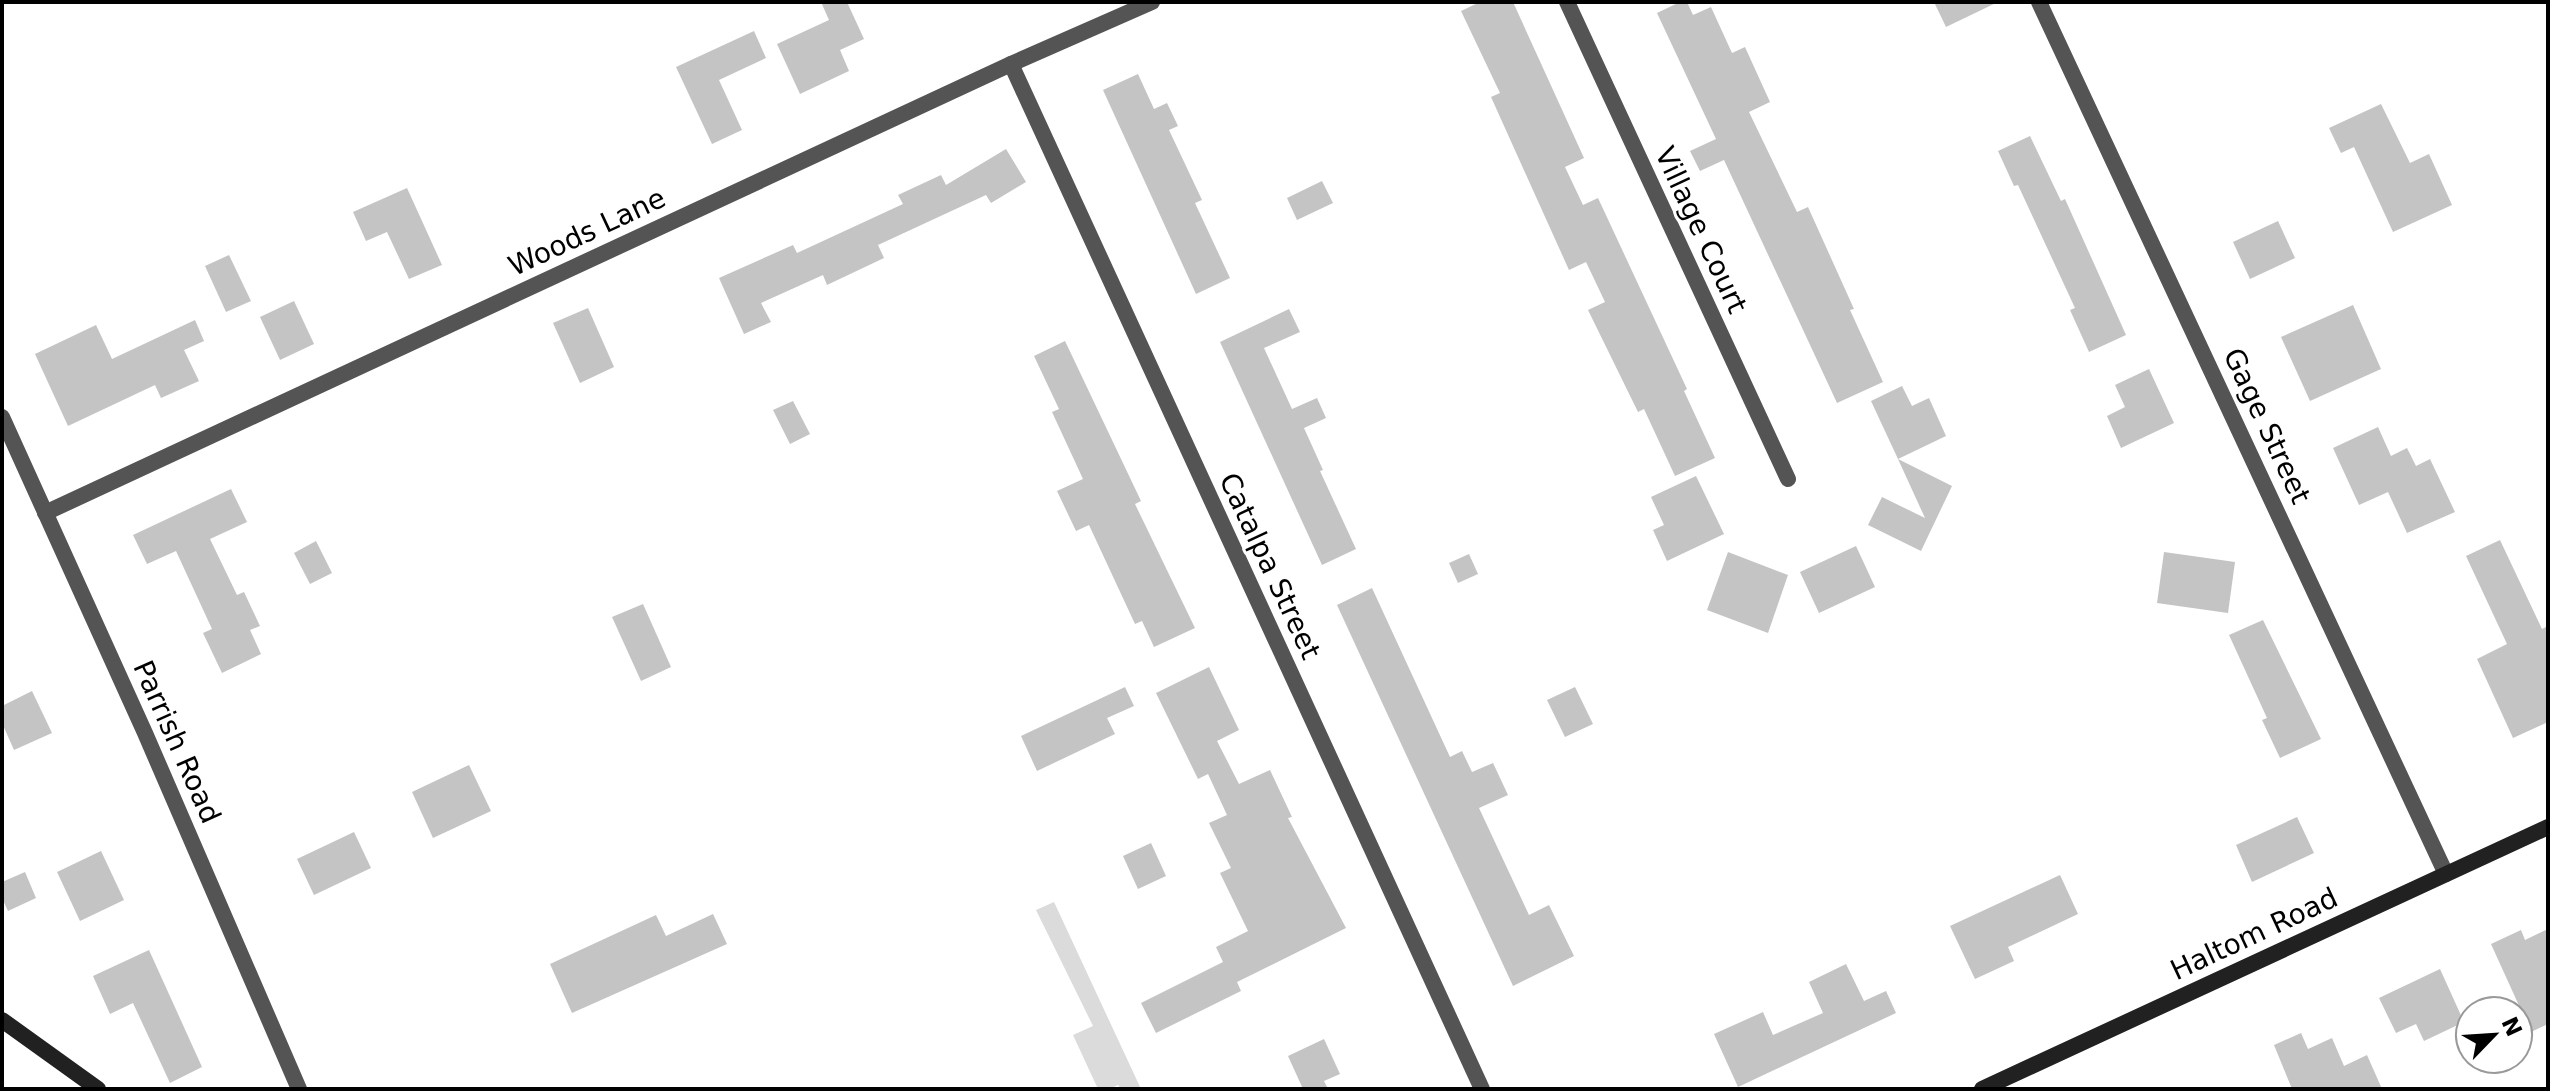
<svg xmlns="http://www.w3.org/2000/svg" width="2550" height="1091" viewBox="0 0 2550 1091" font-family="'DejaVu Sans',sans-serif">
<rect width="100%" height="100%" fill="#fff"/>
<path fill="#dbdbdb" d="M 1054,902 L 1141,1089 L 1121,1089 L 1118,1085 L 1109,1089 L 1098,1089 L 1073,1035 L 1093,1026 L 1036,910 Z"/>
<g fill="#c4c4c4">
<path d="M 821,2 L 847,2 L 864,39 L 840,50 L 849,71 L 800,94 L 777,44 L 829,20 Z"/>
<path d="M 1480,2 L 1513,2 L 1584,158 L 1565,167 L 1583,205 L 1598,198 L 1687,389 L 1684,391 L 1715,458 L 1675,476 L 1644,409 L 1638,412 L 1588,310 L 1605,302 L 1586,262 L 1569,270 L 1491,97 L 1500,93 L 1461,11 Z"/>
<path d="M 1680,2 L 1687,2 L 1693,15 L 1711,7 L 1732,53 L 1745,47 L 1770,102 L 1749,112 L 1797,212 L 1808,207 L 1854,309 L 1850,310 L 1883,382 L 1837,403 L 1724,160 L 1700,171 L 1690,151 L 1716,139 L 1657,13 Z"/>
<path d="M 1934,2 L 1998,2 L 1946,27 Z"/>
<path d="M 754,31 L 766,58 L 719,80 L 742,130 L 712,144 L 676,67 Z"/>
<path d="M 1138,74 L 1154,109 L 1167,103 L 1178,126 L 1169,130 L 1202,200 L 1195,203 L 1230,278 L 1196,294 L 1103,90 Z"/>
<path d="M 2381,104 L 2410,163 L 2429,154 L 2452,205 L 2393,232 L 2354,147 L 2341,153 L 2329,128 Z"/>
<path d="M 2030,136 L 2061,201 L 2065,199 L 2126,335 L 2089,352 L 2070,310 L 2075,308 L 2018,185 L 2014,186 L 1998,151 Z"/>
<path d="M 1006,149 L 1026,182 L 991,203 L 986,195 L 878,245 L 884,258 L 827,285 L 823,275 L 761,303 L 771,322 L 744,334 L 719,278 L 793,245 L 797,253 L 903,204 L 898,195 L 941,175 L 946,185 Z"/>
<path d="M 1322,181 L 1333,203 L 1297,220 L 1287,198 Z"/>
<path d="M 407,188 L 442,265 L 409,279 L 387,232 L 366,241 L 353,212 Z"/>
<path d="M 2278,221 L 2295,258 L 2250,279 L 2233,242 Z"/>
<path d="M 229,255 L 251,301 L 226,312 L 205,266 Z"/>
<path d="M 294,301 L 314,344 L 280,360 L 260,317 Z"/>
<path d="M 2353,305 L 2381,369 L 2310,401 L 2281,337 Z"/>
<path d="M 588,308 L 614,367 L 580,383 L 553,323 Z"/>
<path d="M 1289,309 L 1300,332 L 1264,348 L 1292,409 L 1317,398 L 1326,418 L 1304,428 L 1323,470 L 1320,471 L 1356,549 L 1322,565 L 1220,342 Z"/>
<path d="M 195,320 L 204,341 L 184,350 L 199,381 L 161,398 L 155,385 L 68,426 L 35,354 L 96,325 L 112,359 Z"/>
<path d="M 1065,341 L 1141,501 L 1135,504 L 1195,628 L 1154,647 L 1142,621 L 1135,624 L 1089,525 L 1076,531 L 1057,491 L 1083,479 L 1052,412 L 1059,409 L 1034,356 Z"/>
<path d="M 2149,369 L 2174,423 L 2121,448 L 2107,416 L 2125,407 L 2115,385 Z"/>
<path d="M 1902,386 L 1912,406 L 1929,398 L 1946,436 L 1898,459 L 1871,401 Z"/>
<path d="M 793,401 L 810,434 L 790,444 L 773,410 Z"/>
<path d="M 2378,427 L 2391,456 L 2407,448 L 2416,466 L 2430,459 L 2455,512 L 2407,533 L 2388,492 L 2359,505 L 2333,448 Z"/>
<path d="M 1898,459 L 1952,486 L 1921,551 L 1868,525 L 1882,497 L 1925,518 Z"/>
<path d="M 1696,476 L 1724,534 L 1667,561 L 1653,530 L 1664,525 L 1651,497 Z"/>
<path d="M 231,489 L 247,522 L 210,539 L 237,595 L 244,592 L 260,626 L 250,630 L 261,654 L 222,673 L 203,633 L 212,629 L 176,551 L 147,564 L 133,535 Z"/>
<path d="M 2500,540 L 2542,629 L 2548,626 L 2548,722 L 2513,738 L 2477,659 L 2507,644 L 2466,556 Z"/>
<path d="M 316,541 L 332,573 L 310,584 L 294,553 Z"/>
<path d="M 1856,546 L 1875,587 L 1819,613 L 1800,572 Z"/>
<path d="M 1728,552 L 1788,575 L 1768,633 L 1707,610 Z"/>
<path d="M 2164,552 L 2235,562 L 2228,613 L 2157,603 Z"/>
<path d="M 1469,554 L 1478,574 L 1458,583 L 1449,563 Z"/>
<path d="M 1372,588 L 1450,757 L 1462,751 L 1472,772 L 1493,763 L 1508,795 L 1479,808 L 1529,915 L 1549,905 L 1574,956 L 1513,986 L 1337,605 Z"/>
<path d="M 643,604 L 671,667 L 641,681 L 612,617 Z"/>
<path d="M 2263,620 L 2321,739 L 2280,758 L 2262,720 L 2267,718 L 2229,635 Z"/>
<path d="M 1209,667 L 1239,730 L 1217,741 L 1239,784 L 1270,770 L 1292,817 L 1288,818 L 1346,928 L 1237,982 L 1241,991 L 1156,1033 L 1141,1003 L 1223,962 L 1216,947 L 1248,931 L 1220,873 L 1231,868 L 1209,823 L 1227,815 L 1208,774 L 1198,779 L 1156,693 Z"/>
<path d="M 1125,687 L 1134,706 L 1107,718 L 1115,734 L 1037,771 L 1021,736 Z"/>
<path d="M 1575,687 L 1593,724 L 1565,737 L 1547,700 Z"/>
<path d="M 32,691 L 52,733 L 14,750 L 2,723 L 2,706 Z"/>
<path d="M 469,765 L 491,811 L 433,838 L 412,792 Z"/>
<path d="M 2297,817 L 2314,853 L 2252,882 L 2236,845 Z"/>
<path d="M 354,832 L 371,868 L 314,895 L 297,859 Z"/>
<path d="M 1151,843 L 1166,876 L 1138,889 L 1123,856 Z"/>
<path d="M 101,851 L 124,900 L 80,921 L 57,872 Z"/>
<path d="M 25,872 L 36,898 L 8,911 L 2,898 L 2,882 Z"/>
<path d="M 2060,875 L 2078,914 L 2008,947 L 2014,961 L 1975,979 L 1950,926 Z"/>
<path d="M 713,914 L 727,944 L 572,1013 L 550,964 L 656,915 L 666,936 Z"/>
<path d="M 2548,929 L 2548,1024 L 2531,1032 L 2491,944 L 2521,930 L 2525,940 Z"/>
<path d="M 149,950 L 202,1067 L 170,1083 L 133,1003 L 110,1014 L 93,976 Z"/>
<path d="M 1846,964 L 1864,1001 L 1886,991 L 1896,1013 L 1738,1087 L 1714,1034 L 1763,1012 L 1773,1035 L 1823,1013 L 1809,982 Z"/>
<path d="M 2440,969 L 2464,1022 L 2424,1041 L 2416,1024 L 2396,1033 L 2379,998 Z"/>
<path d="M 2301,1033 L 2308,1049 L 2332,1038 L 2344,1066 L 2367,1055 L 2382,1089 L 2292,1089 L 2274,1045 Z"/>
<path d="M 1324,1039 L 1340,1074 L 1324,1081 L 1328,1089 L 1303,1089 L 1288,1056 Z"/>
</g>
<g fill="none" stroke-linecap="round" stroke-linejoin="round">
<g stroke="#545454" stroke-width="16">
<path d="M 1567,2 L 1788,479"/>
<path d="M 2039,2 L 2446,874"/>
<path d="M 1011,64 L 1482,1089"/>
<path d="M 2,417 L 145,733 L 299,1089"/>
<path d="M 45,513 L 1011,64 L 1152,2"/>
</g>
<g stroke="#212121" stroke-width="16">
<path d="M 2,1020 L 98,1089"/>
<path d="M 1982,1089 L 2548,827"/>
</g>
</g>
<g text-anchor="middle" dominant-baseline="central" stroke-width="6" stroke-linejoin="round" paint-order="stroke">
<g font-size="28" fill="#000" stroke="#fff">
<text transform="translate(1701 230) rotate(65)">Village Court</text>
<text transform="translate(587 232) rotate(-25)">Woods Lane</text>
<text transform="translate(2267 426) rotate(65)">Gage Street</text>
<text transform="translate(1270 566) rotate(65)">Catalpa Street</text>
<text transform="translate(177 742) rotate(66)">Parrish Road</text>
<text transform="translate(2254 934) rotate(-25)">Haltom Road</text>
</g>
</g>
<rect width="2550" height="1091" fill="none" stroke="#000000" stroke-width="8"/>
<g transform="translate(2494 1035) rotate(65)"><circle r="38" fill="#ffffff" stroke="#999999" stroke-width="2"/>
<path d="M0-6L14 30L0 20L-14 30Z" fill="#000000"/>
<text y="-12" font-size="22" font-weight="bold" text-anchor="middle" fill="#000000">N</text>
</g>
</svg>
